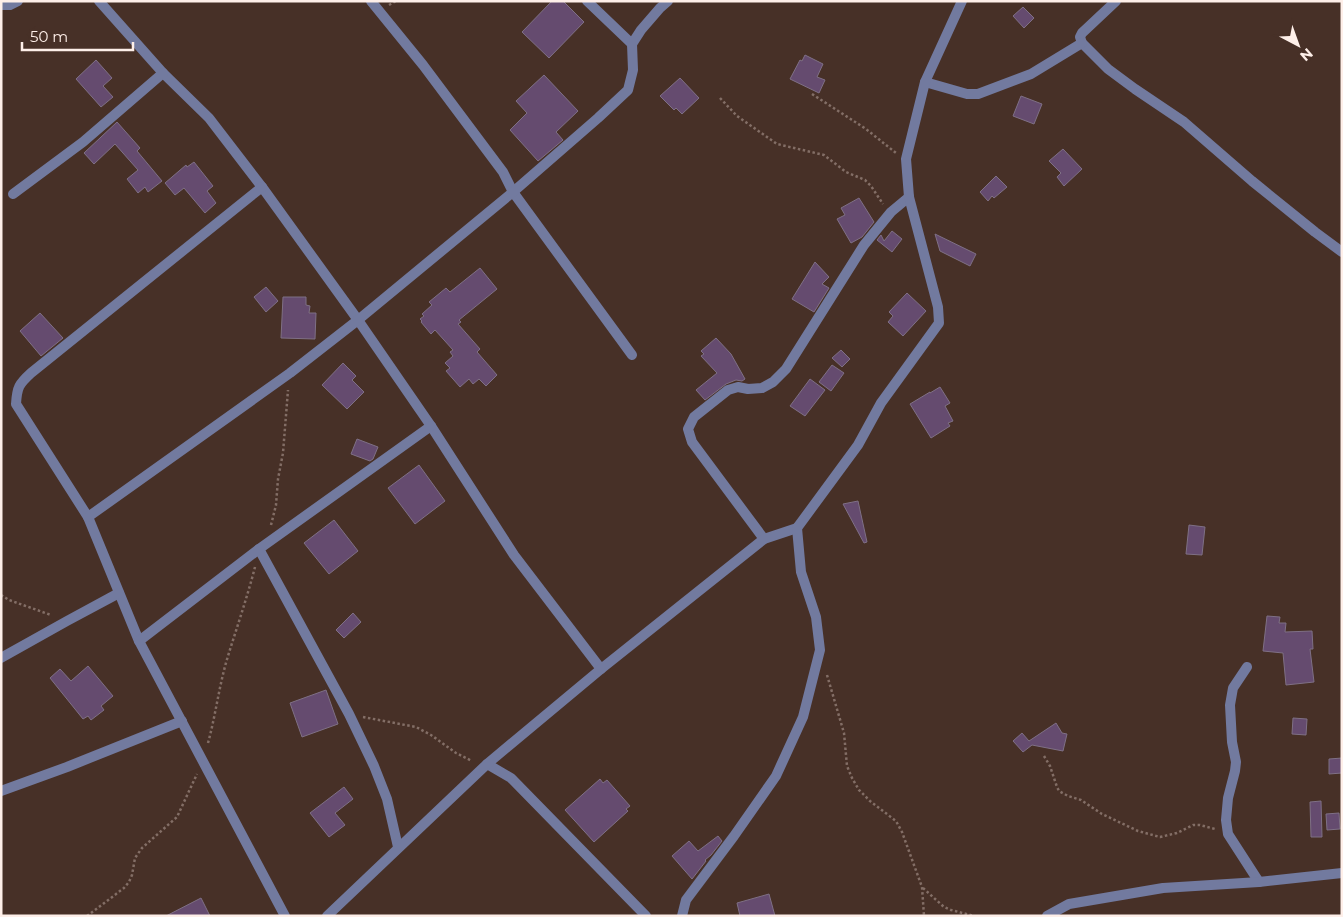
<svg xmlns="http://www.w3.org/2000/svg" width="1343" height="917" viewBox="0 0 1343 917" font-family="Montserrat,sans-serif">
<rect width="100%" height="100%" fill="#473027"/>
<g fill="#654b6f" stroke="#7f7085">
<path d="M 552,1 L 563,1 L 584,22 L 549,58 L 522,32 Z"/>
<path d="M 1023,7 L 1034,18 L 1024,28 L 1013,16 Z"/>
<path d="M 805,55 L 823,64 L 817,77 L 825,80 L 819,93 L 790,79 L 800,60 L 802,61 Z"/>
<path d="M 96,60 L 112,78 L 103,86 L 113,97 L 101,107 L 76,79 Z"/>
<path d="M 544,75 L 578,111 L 556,132 L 563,140 L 538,161 L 510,130 L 527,113 L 516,101 Z"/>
<path d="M 680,78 L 699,98 L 682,114 L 676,108 L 674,110 L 660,96 Z"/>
<path d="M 1021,96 L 1042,104 L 1034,124 L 1013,116 Z"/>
<path d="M 117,122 L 140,148 L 137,151 L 162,181 L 148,192 L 145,187 L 138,193 L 127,179 L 138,170 L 115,144 L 94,164 L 84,153 Z"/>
<path d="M 1063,149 L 1082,169 L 1064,186 L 1057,177 L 1061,173 L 1049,161 Z"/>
<path d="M 194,162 L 213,186 L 207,191 L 216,203 L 205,213 L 184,188 L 175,195 L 165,183 L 186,165 L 187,167 Z"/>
<path d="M 996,176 L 1007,187 L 994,198 L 992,196 L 988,201 L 980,192 Z"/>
<path d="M 859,198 L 874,222 L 862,237 L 851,243 L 837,219 L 845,215 L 841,208 Z"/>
<path d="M 892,231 L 902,239 L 892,252 L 877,240 L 881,235 L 884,241 Z"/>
<path d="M 935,234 L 976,254 L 970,266 L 940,251 Z"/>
<path d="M 815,262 L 829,277 L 822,284 L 829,288 L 814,312 L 792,299 Z"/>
<path d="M 480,268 L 497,289 L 459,320 L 461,322 L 458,324 L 480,349 L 477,352 L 497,375 L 486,386 L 479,379 L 473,384 L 469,379 L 460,387 L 446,371 L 450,368 L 445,363 L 453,356 L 450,352 L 453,350 L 435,330 L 431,334 L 421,322 L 422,321 L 420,319 L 424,316 L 422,314 L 432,305 L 429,302 L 446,288 L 450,292 Z"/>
<path d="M 266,287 L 278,301 L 266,312 L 254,297 Z"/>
<path d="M 907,293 L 926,311 L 903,336 L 888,322 L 893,316 L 889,312 Z"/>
<path d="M 283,297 L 306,297 L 306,305 L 310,306 L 309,313 L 316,313 L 315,339 L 281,338 Z"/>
<path d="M 40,313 L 63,338 L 41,356 L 20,331 Z"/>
<path d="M 716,338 L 731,354 L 745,379 L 742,381 L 736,380 L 726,384 L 705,400 L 696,390 L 717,373 L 701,356 L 704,354 L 701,351 Z"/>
<path d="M 841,350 L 850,359 L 842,367 L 832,358 Z"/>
<path d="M 343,363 L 356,376 L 352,380 L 364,392 L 347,409 L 322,385 Z"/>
<path d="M 832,365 L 844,373 L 831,391 L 819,382 Z"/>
<path d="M 810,379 L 825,390 L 805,416 L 790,406 Z"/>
<path d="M 940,387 L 950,403 L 945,406 L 953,421 L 948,423 L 950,426 L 931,438 L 910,404 L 930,392 L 930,393 Z"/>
<path d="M 357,439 L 378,447 L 373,459 L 370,461 L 351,454 Z"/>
<path d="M 419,465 L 445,501 L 415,524 L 388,488 Z"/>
<path d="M 858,501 L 867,542 L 864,543 L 843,504 Z"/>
<path d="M 334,520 L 358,551 L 329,574 L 304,543 Z"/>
<path d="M 1189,525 L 1205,527 L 1202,555 L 1186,554 Z"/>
<path d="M 353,613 L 361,622 L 344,638 L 336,630 Z"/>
<path d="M 1267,616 L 1280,617 L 1279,623 L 1286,623 L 1285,632 L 1312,631 L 1313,649 L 1310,649 L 1314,682 L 1286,685 L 1283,653 L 1263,651 Z"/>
<path d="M 88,666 L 113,696 L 101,706 L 104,710 L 91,720 L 88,716 L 83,719 L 50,678 L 60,669 L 71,681 Z"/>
<path d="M 326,690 L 338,724 L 302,737 L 290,703 Z"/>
<path d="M 1293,718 L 1307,719 L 1306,735 L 1292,734 Z"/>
<path d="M 1056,723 L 1062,733 L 1067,734 L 1063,751 L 1032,745 L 1023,752 L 1013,741 L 1022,733 L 1029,741 Z"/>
<path d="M 1342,758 L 1342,773 L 1329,774 L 1329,759 Z"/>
<path d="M 600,779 L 603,783 L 607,780 L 630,806 L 626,809 L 628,811 L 594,842 L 565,810 Z"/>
<path d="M 344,787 L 353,799 L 335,813 L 345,825 L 329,837 L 310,813 Z"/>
<path d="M 1321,801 L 1322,837 L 1311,837 L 1310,802 Z"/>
<path d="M 1339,813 L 1340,829 L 1327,830 L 1326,814 Z"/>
<path d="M 718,836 L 722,841 L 711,855 L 705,860 L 706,861 L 692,879 L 672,856 L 689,841 L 698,851 Z"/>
<path d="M 769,894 L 775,916 L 740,916 L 737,903 Z"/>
<path d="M 201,898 L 210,916 L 166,916 Z"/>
</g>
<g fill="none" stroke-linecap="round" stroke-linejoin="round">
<g stroke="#836e66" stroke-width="2.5" stroke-dasharray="2.5 2.5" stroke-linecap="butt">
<path d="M 389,5 L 396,1"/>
<path d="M 812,94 L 866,129 L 896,153"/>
<path d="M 720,98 L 737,116 L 777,144 L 824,155 L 846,172 L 865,180 L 871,186 L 883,204"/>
<path d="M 271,525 L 276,505 L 278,479 L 283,453 L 288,390"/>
<path d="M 1,595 L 9,600 L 51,615"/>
<path d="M 827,675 L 844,733 L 847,766 L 852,778 L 859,790 L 870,801 L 896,821 L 902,832 L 922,887 L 924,916"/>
<path d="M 363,717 L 416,727 L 431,735 L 456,753 L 472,761"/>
<path d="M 208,743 C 216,714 219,685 228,656 C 237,627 247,598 255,567"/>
<path d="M 1044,756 L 1050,766 L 1057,787 L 1059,791 L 1068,796 L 1081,800 L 1102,814 L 1138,831 L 1160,837 L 1177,833 L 1193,825 L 1200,825 L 1215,829"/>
<path d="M 923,888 L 944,907 L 951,910 L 974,916"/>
<path d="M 87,916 L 124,888 L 129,882 L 132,875 L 135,858 L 142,848 L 177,817 L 197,774"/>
</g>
<g stroke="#727a9f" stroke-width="10">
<path d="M 99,1 L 163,73 L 209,118 L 262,187 L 358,320 L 431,426 L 514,555 L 601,669"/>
<path d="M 371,1 L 423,65 L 503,172 L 513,192 L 632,355"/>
<path d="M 587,1 L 632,44"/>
<path d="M 1116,1 L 1082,33 L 1080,37 L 1082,43 L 1108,69 L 1135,89 L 1184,122 L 1252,181 L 1315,232 L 1342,252"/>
<path d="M 1,5 L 10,5 L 18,1"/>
<path d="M 925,82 L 967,94 L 978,94 L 1031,74 L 1082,43"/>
<path d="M 262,187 L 31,373 C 19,384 17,387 16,404 L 88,517 L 139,641 L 285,916"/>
<path d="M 13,194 L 83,142 L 163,73"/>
<path d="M 88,517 L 290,373 L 358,320 L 513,192 L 598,118 L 628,90 L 633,70 L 632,44 L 641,30 L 660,8 L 668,1"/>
<path d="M 764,539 L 692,442 L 688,429 L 694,417 L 728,390 L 738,387 L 748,389 L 762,388 L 773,382 L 786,369 L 864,245 L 891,212 L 909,197"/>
<path d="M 259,549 L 349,714 L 374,766 L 387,799 L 398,847"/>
<path d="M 139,641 L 259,549 L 431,426"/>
<path d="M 1,658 L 67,621 L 119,593"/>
<path d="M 1247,667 L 1233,688 L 1230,705 L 1232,742 L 1236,762 L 1235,771 L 1228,798 L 1226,820 L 1228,834 L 1259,882"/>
<path d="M 487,764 L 511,778 L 646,916"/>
<path d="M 1,791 L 67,767 L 182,721"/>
<path d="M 327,916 L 487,764 L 601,669 L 764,539 L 797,528"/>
<path d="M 682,916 L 686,900 L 734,836 L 776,776 L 803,717 L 820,650 L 816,617 L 801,572 L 797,528 L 858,445 L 881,403 L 939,323 L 938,307 L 909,197 L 906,159 L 925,82 L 962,1"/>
<path d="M 1047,916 L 1069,904 L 1163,888 L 1259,882 L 1342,873"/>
</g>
</g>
<rect width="1343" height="917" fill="none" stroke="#feefe9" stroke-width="5"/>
<g transform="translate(1298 45) rotate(139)" stroke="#473027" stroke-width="4" paint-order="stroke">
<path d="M0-4L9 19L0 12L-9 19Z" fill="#feefe9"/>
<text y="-8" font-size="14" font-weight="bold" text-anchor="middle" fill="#feefe9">N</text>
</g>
<path d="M22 42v8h111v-8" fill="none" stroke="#feefe9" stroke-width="2.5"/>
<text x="30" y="42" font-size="15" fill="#feefe9" stroke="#473027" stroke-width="4" paint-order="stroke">50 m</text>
</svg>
